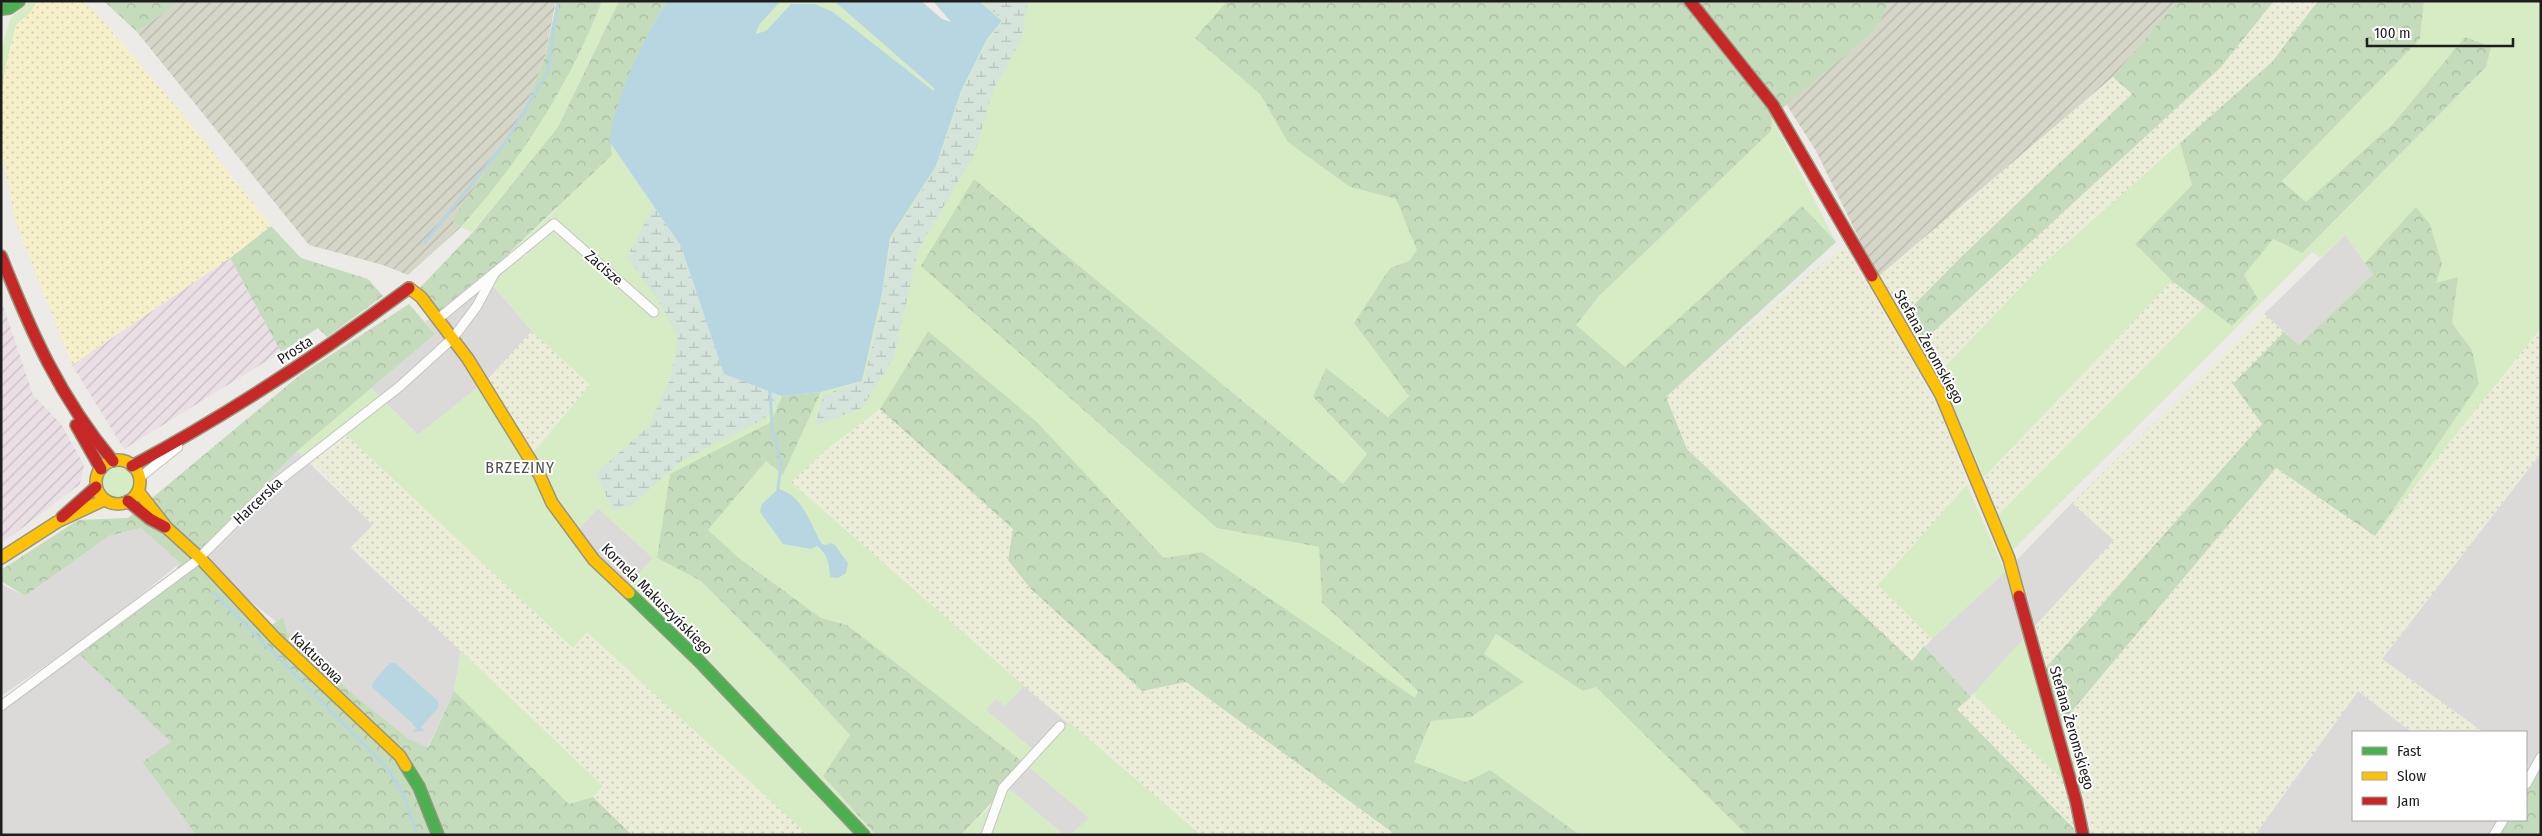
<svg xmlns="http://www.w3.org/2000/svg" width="2542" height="836" viewBox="0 0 2542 836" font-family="'Fira Sans Condensed',sans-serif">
<defs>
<pattern id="industrial-furrows" width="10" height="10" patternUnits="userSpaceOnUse" patternTransform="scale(1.25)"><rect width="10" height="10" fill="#eadfe5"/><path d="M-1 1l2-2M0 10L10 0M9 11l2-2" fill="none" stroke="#c8bfc4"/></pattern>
<pattern id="construction-furrows" width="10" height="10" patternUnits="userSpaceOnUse" patternTransform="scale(1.25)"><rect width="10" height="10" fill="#d5d6c8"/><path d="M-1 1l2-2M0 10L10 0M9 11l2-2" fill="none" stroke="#b6b7ab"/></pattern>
<pattern id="farmland-dots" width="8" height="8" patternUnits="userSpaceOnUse" patternTransform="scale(1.25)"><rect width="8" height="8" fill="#ebedd9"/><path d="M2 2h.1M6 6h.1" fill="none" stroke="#c9cbba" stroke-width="1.8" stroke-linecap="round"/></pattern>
<pattern id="forest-crowns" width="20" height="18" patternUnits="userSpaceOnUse" patternTransform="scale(1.25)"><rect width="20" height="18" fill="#c4dcbb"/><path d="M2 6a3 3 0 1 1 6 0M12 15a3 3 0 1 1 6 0" fill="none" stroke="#a8bca0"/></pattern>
<pattern id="wetland-marsh" width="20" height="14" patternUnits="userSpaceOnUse" patternTransform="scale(1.25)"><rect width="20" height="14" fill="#d4e4db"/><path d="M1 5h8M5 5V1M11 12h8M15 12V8" fill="none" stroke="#b6c3bc"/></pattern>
<pattern id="sand-dots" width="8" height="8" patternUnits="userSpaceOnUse" patternTransform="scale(1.25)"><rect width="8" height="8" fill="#f6f0ca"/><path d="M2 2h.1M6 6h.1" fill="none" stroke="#d2cdad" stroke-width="1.8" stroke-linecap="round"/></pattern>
</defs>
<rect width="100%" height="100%" fill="#ecebe7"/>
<g fill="#dbdad8">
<path d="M 2345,235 L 2373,274 L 2299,345 L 2264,314 Z"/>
<path d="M 485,276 L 532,331 L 488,379 L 418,435 L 371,388 L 435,334 L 425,322 Z"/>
<path d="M 297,451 L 373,525 L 351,548 L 461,651 L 454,691 L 427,749 L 409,739 L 354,695 L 287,631 L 283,618 L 276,622 L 194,555 Z"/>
<path d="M 2541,453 L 2541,755 L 2526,780 L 2526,770 L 2529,766 L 2526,763 L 2526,732 L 2483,732 L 2382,659 Z"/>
<path d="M 2072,503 L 2114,540 L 1971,697 L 1924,646 L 2005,572 Z"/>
<path d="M 598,508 L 653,558 L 627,588 L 595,556 L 577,531 Z"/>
<path d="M 141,528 L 180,563 L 99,629 L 1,696 L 1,584 L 25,596 L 109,536 Z"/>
<path d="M 890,570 L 1069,722 L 1038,754 L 948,678 Z"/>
<path d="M 78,653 L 172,742 L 142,762 L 196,835 L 1,835 L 1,710 Z"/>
<path d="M 2358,691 L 2412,732 L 2353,732 L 2353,820 L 2502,820 L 2492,835 L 2255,835 Z"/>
<path d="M 1027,765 L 1100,827 L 1093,835 L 1064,835 L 1008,788 Z"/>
</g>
<g fill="url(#industrial-furrows)">
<path d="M 230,258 L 281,352 L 124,449 L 72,365 Z"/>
<path d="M 1,299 L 33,395 L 61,424 L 84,465 L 80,484 L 1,544 Z"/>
</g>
<g fill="url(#construction-furrows)">
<path d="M 179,1 L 556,1 L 544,60 L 510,146 L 452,220 L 461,227 L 408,275 L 383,265 L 309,245 L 137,32 Z"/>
<path d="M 1891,1 L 2177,1 L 2113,77 L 1878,277 L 1816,151 L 1786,104 L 1874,31 Z"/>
</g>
<g fill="url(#farmland-dots)">
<path d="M 2274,1 L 2318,1 L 2272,62 L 2043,264 L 1939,373 L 1921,343 L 2220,68 Z"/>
<path d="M 2113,77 L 2132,93 L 1960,258 L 1900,319 L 1878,277 Z"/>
<path d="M 1844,245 L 1943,418 L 1967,485 L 1879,585 L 1932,639 L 1912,661 L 1688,449 L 1666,397 Z"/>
<path d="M 2172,281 L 2205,306 L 1997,516 L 1984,477 Z"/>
<path d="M 2264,314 L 2284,332 L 2233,384 L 2262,424 L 2046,667 L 2034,627 L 2114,540 L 2072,503 Z"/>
<path d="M 2541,328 L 2541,453 L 2382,659 L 2483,732 L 2412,732 L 2358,691 L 2255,835 L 2104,835 L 2095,825 L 2101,835 L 2091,835 L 2090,819 L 2084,811 L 2062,723 L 2276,468 L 2375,535 Z"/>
<path d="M 532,331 L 590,385 L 531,454 L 488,379 Z"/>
<path d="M 880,409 L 1013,529 L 1008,560 L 1030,588 L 1142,691 L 1186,682 L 1396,835 L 1201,835 L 1026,688 L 791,482 L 828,448 Z"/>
<path d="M 342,431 L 573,648 L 586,631 L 808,835 L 632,835 L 593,797 L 603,786 L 351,547 L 373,525 L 312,461 Z"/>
<path d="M 1973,694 L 2065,782 L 2074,829 L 1957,709 Z"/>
</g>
<g fill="#d6ecc4" fill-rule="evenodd">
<path d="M 28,1 L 37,1 L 30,13 L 16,25 L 1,92 L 1,50 L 10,19 Z"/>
<path d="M 602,1 L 619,1 L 558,127 L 472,232 L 461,227 C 522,159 567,86 602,1 Z"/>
<path d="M 781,1 L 834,1 L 934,88 L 934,91 L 833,12 L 791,4 L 766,31 L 756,35 L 759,25 Z"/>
<path d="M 979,1 L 1227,1 L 1195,38 L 1260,94 L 1289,142 L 1350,187 L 1396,199 L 1418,250 L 1409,261 L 1390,268 L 1354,323 L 1409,395 L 1389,417 L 1326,369 L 1313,398 L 1367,454 L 1343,484 L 974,179 L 1217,528 L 1319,547 L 1322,603 L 1418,691 L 1415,699 L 1202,552 L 1164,558 L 1037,422 L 927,332 L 880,409 L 828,448 L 791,482 L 1024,686 L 1005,706 L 996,699 L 986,710 L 1038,754 L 1069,722 L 1201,835 L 1070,835 L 1089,818 L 1027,765 L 847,625 L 821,618 L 739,558 L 708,530 L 766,461 L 783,475 L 821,392 L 862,381 L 882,294 L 890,238 L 936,166 L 961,91 L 987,39 L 1002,21 ZM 805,512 L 822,544 L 827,546 L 831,543 L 843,555 L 831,577 C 829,563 828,555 816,546 L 810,549 L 783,544 Z"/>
<path d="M 2424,1 L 2541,1 L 2541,328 L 2375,536 L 2479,384 L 2472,350 L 2452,323 L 2458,278 L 2436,284 L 2442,264 L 2430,224 L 2416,208 L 2365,263 L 2345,235 L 2321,258 L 2312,252 L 2013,550 L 1997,516 L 2205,306 L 2232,326 L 2244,275 L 2273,239 L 2302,253 L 2465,37 L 2392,125 L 2306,202 L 2282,181 L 2420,39 Z"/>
<path d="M 1772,117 L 1836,242 L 1802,206 L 1624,368 L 1575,325 L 1599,296 Z"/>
<path d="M 609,141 L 681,246 L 724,373 L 782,396 L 771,422 L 670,474 L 657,558 L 701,581 L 791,671 L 851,735 L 824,776 L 876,835 L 808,835 L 587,632 L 573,648 L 342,431 L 312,461 L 305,459 L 297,451 L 371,388 L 418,435 L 488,379 L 532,454 L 590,385 L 532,331 L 490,281 L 494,274 L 529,254 L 514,249 L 555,211 ZM 598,508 L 653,558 L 627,587 L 595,556 L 577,531 Z"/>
<path d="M 2180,143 L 2193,185 L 2135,244 L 2172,281 L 1984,477 L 1939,373 L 2043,264 Z"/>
<circle cx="119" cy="482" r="16"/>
<path d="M 1967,485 L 2005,572 L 1932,639 L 1878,585 Z"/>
<path d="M 1496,634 L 1583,691 L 1596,687 L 1747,835 L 1580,835 L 1490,770 L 1466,782 L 1414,762 L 1431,721 L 1471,717 L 1524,682 L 1484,654 Z"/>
<path d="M 2025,637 L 2065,782 L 1973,694 Z"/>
<path d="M 461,651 L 603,786 L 593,797 L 569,804 L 454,691 Z"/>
<path d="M 1008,788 L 1064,835 L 961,835 Z"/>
</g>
<g fill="url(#forest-crowns)">
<path d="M 104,1 L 179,1 L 137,32 Z"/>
<path d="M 557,1 L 602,1 C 569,86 521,160 461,227 L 452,220 L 519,123 L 544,60 Z"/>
<path d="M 619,1 L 667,1 C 647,35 604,118 612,155 L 485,276 L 439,312 L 416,292 L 473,232 L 558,127 Z"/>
<path d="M 1227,1 L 1891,1 L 1874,31 L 1772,117 L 1771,131 L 1599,296 L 1576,325 L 1625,367 L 1802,206 L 1836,242 L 1666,397 L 1687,449 L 1912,661 L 1924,646 L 1971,697 L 1957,709 L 2074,829 L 2076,835 L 1747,835 L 1596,687 L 1583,691 L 1496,634 L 1484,654 L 1524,682 L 1471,717 L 1431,721 L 1414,762 L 1466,782 L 1490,770 L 1580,835 L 1396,835 L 1186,682 L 1142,691 L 1030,588 L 1008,560 L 1013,529 L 880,409 L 928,331 L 1037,422 L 1164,558 L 1202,552 L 1415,698 L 1418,691 L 1322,603 L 1319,547 L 1217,528 L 921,266 L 974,179 L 1343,484 L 1367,454 L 1313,397 L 1326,368 L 1388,417 L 1409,396 L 1354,323 L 1390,268 L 1409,261 L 1417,250 L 1396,199 L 1350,187 L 1288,142 L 1260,94 L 1195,38 Z"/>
<path d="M 2177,1 L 2274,1 L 2220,68 L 1921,343 L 1904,315 L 1960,258 L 2132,94 L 2113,77 Z"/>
<path d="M 2318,1 L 2424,1 L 2420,39 L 2282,181 L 2306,202 L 2392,125 L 2465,37 L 2491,47 L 2486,67 L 2302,253 L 2273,239 L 2244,275 L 2258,299 L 2232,326 L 2172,281 L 2135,244 L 2192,185 L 2180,143 L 2272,62 Z"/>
<path d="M 2416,207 L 2430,224 L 2442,264 L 2436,283 L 2458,277 L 2452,323 L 2472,350 L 2479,384 L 2375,536 L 2276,468 L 2062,723 L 2041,673 L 2262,424 L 2233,384 L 2284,332 L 2299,345 L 2373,274 L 2365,263 Z"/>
<path d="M 271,226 L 301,258 L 368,279 L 383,296 L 327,337 L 318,328 L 281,352 L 230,258 Z"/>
<path d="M 409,304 L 435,334 L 297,451 L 194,556 L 272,625 L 283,617 L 287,631 L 354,695 L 409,739 L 428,748 L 454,691 L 569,804 L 593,797 L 632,835 L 196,835 L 142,762 L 171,742 L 78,653 L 166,586 L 180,563 L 141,528 L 109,536 L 25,596 L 1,581 L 1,570 L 78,520 L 128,518 L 300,375 Z"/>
<path d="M 821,392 L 783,475 L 766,461 L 708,530 L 739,558 L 821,618 L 847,625 L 1027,765 L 961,835 L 876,835 L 823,776 L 850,735 L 791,671 L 701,581 L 657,558 L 670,474 L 771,422 L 782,396 Z"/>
<path d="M 2541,755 L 2541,835 L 2492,835 L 2502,820 L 2526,820 L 2526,780 Z"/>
</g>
<g fill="url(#wetland-marsh)">
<path d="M 982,1 L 1028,1 L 1021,40 L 994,88 L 974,155 L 919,248 L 893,359 L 862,408 L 815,426 L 823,395 L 864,381 L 881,307 L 891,240 L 937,166 L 962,92 L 988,40 L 1003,21 Z"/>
<path d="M 654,205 L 681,246 L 724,373 L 779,394 L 779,397 L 764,419 L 681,461 L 632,505 L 613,511 L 596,473 L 648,427 L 670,380 L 678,338 L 661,305 L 627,257 Z"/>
</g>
<path fill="url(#sand-dots)" d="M 37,1 L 82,1 L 95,12 L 182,113 L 271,226 L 230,258 L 72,365 L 15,220 L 1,147 L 1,92 L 7,60 L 16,25 L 30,13 Z"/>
<g fill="#b8d6e1">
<path d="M 667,1 L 781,1 L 759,25 L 756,34 L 766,31 L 791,4 L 815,4 L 833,12 L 934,91 L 934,88 L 834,1 L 921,1 L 942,19 L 951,22 L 933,1 L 979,1 L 1002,21 L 987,39 L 961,91 L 936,166 L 890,238 L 882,294 L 862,381 L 821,392 L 782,396 L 724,374 L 681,246 L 609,141 C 618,91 641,45 667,1 Z"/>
<path d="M 778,489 C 803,495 810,524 822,544 L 827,545 L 830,543 L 835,545 L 848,563 L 846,573 L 838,578 L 830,577 C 829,563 828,555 817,546 L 811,549 L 783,544 L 760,512 L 762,504 Z"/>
<path d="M 390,663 L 395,663 L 439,702 L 438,708 L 421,727 L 425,731 L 413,732 L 416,728 L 412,723 L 372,687 L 373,682 Z"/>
</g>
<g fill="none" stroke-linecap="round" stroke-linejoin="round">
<g stroke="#b8d6e1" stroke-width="3">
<path d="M 425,242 L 505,143 L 548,72 L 558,1"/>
<path d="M 770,391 L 772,426 L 781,464 L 778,489"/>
<path d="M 214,593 L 388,769 L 405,798 L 417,835"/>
</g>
<g stroke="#c5c4c3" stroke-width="11">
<g id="street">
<path d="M 438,319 L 554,224 L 654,312"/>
<path d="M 139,478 L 178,447"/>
<path d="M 1,706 L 195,562 L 267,490 L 399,387 L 453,338 L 477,306 L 494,274"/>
<path d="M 2526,784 L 2541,757"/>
<path d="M 986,835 L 1003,788 L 1060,726"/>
<path d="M 2494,835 L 2503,820"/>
</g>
</g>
<g stroke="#93977e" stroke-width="14">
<g id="fast">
<path d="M 1,9 L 9,8 L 19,1"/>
<path d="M 629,593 L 699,661 L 864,835"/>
<path d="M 406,766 L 419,787 L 438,835"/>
</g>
</g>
<g stroke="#93977e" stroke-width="14">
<g id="slow">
<path d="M 1872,276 L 1941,395 L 2009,559 L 2019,596"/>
<path d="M 409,288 L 421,297 L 468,359 L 539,474 L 552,503 L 594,560 L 629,593"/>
<circle cx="118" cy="482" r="22"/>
<path d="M 138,491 L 167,528 L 200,558 L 276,639 L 400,756 L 406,766"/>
<path d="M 1,558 L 57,522 L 104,500"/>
</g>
</g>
<g stroke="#93977e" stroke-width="14">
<g id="jam">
<path d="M 1690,1 L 1773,105 L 1872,276"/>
<path d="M 1,256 C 31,332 60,398 113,461"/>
<path d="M 76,425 L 101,469"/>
<path d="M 132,466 C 229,414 321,353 409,288"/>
<path d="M 128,501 L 150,519 L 165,527"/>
<path d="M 62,517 L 96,487"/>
<path d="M 2019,596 L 2076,801 L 2083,835"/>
</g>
</g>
<use href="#street" stroke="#fcfcfb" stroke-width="9"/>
<use href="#fast" stroke="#4caf50" stroke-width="11"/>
<use href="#slow" stroke="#ffc107" stroke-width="11"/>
<use href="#jam" stroke="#c62828" stroke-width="11"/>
</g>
<g text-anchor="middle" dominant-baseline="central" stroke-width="4" stroke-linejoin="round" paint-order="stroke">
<g font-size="15" fill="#1e1e1e" stroke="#fff">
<text transform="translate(604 268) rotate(41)">Zacisze</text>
<text transform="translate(1929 347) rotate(61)">Stefana Żeromskiego</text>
<text transform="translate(295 350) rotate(-33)">Prosta</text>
<text transform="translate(258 501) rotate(-43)">Harcerska</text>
<text transform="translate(657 599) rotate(45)">Kornela Makuszyńskiego</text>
<text transform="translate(317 658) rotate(44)">Kaktusowa</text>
<text transform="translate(2072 728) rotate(74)">Stefana Żeromskiego</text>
</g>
<g font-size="16" letter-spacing="1" fill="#515151" stroke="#fff">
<text x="520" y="467">BRZEZINY</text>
</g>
</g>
<rect width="2542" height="836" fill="none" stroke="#1e1e1e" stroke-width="5"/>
<rect x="2352" y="731" width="175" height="90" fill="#ffffff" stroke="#a5a5a5"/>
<rect x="2362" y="747" width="25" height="8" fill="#4caf50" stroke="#a5a5a5"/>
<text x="2397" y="756" font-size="15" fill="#1e1e1e">Fast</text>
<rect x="2362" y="772" width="25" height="8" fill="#ffc107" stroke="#a5a5a5"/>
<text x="2397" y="781" font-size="15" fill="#1e1e1e">Slow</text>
<rect x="2362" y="797" width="25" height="8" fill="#c62828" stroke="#a5a5a5"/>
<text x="2397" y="806" font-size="15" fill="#1e1e1e">Jam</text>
<path d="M2367 38v8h146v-8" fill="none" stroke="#1e1e1e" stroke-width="2.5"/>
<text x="2374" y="38" font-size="15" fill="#1e1e1e" stroke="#ffffff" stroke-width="4" paint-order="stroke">100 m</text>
</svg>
